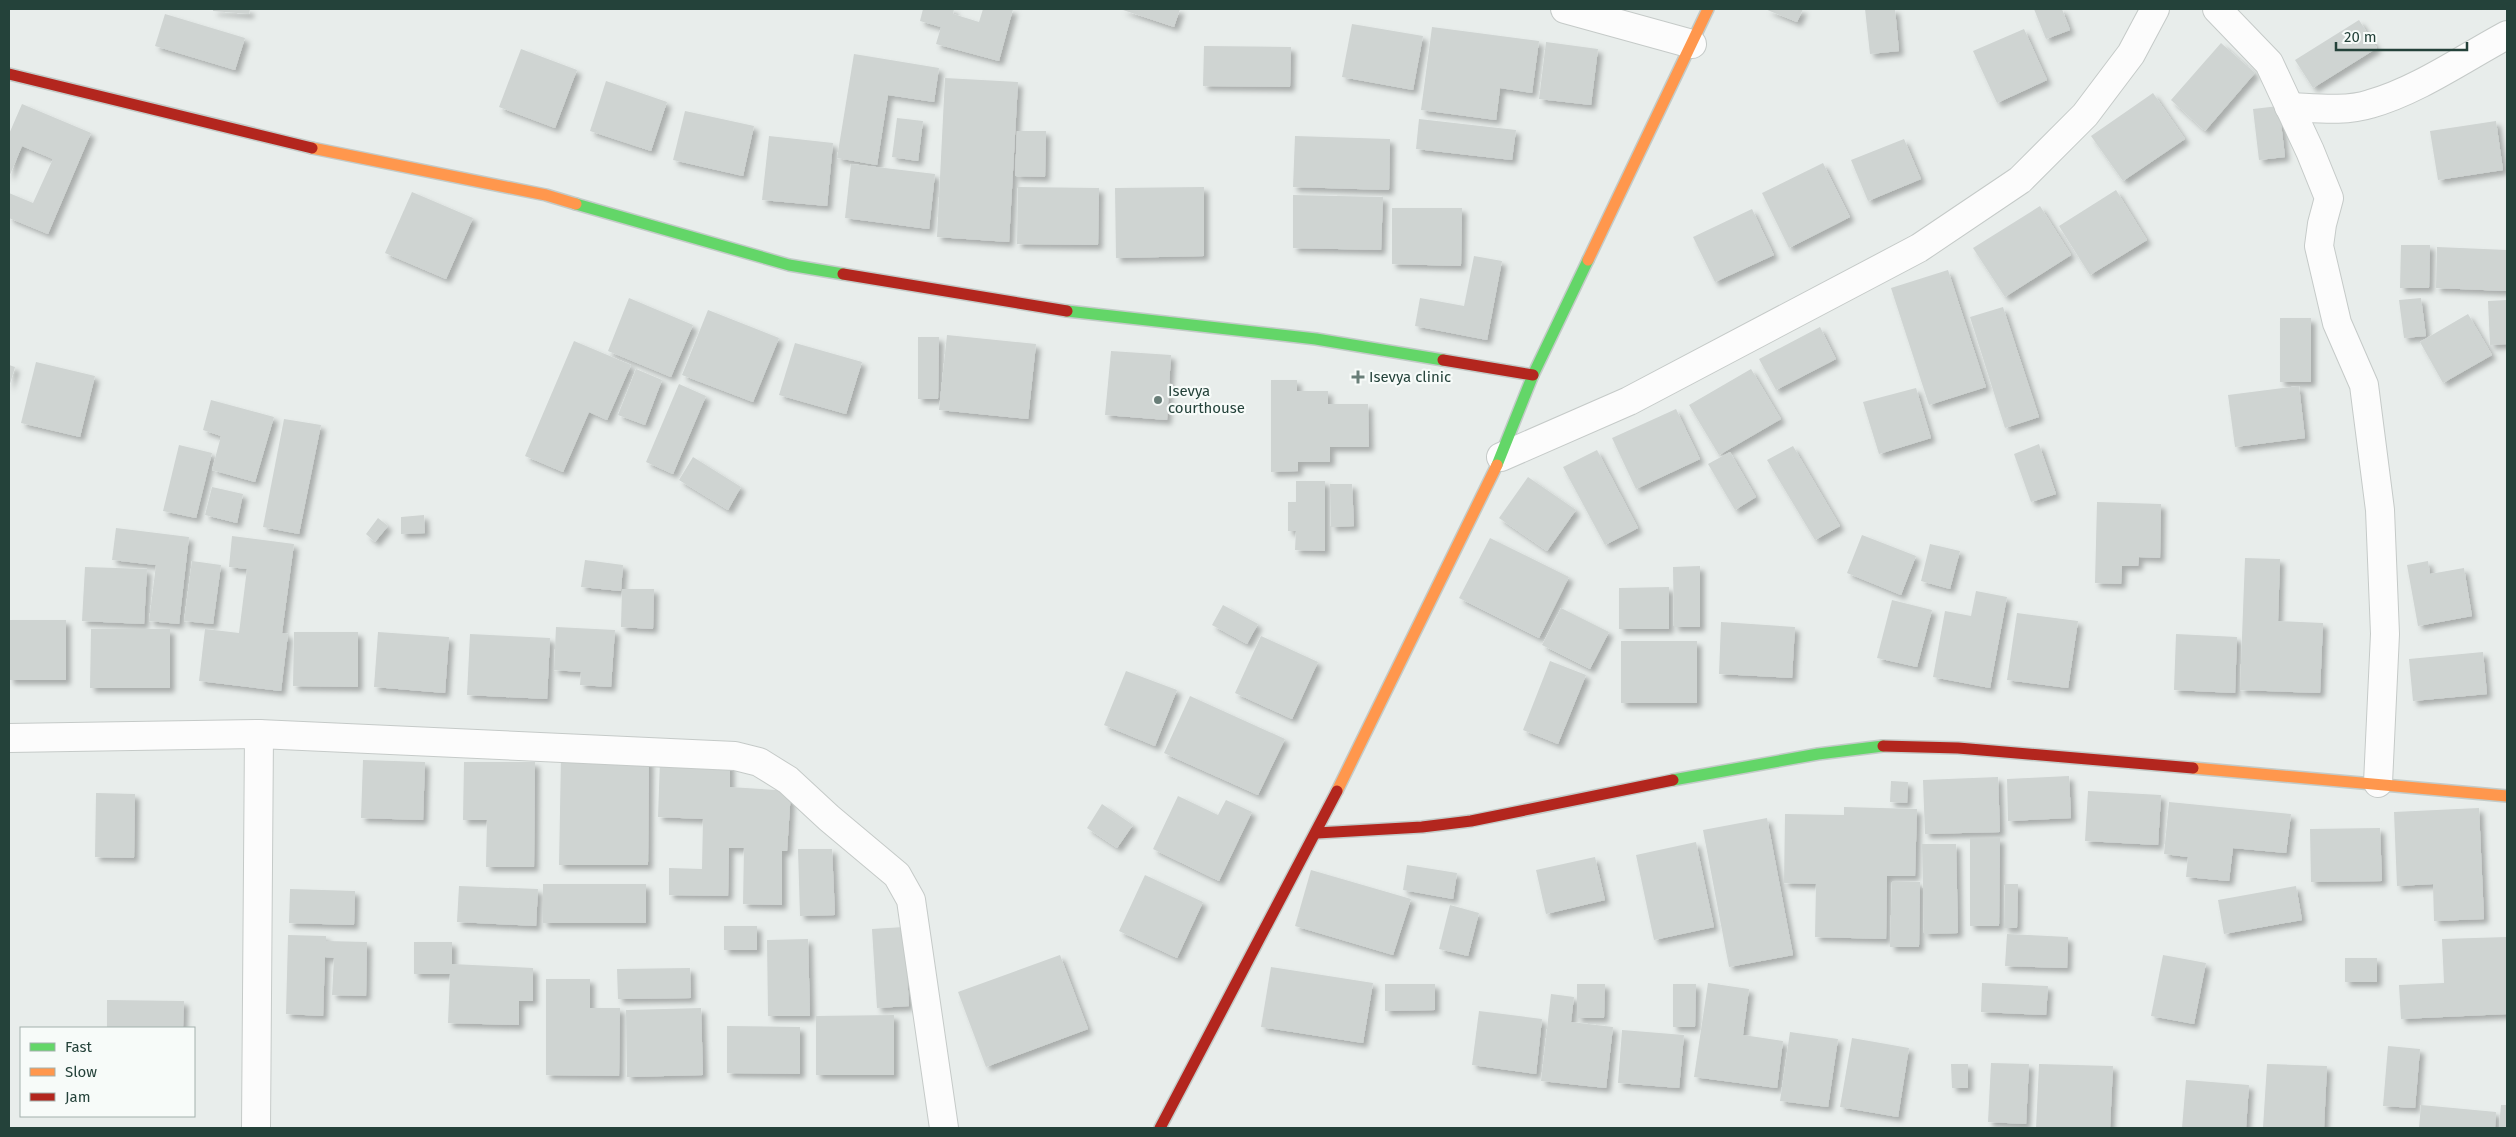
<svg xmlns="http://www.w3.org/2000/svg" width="2516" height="1137" viewBox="0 0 2516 1137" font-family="'Fira Sans',sans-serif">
<defs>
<filter id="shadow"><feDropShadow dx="4.5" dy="4.5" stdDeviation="2.5" flood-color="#0004"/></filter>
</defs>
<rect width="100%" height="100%" fill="#e8edeb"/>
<g fill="#cfd4d2" filter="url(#shadow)">
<path d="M 213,9 L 250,9 L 249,14 L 213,11 Z"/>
<path d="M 923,9 L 954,9 L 953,14 L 979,22 L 983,9 L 1013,9 L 999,61 L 936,44 L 941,27 L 920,21 Z"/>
<path d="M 1120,9 L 1180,9 L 1174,27 Z"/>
<path d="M 1765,9 L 1803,9 L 1797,22 Z"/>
<path d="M 1865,9 L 1895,9 L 1899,51 L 1870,54 Z"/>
<path d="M 2034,9 L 2062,9 L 2070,30 L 2046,39 Z"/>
<path d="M 165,14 L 245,38 L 235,70 L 155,46 Z"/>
<path d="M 2359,20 L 2377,48 L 2313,88 L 2295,60 Z"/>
<path d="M 1352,24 L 1423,36 L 1413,90 L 1342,77 Z"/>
<path d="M 1432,27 L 1539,41 L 1532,93 L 1500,88 L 1496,120 L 1421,110 Z"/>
<path d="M 2024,29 L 2047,80 L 1997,103 L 1973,51 Z"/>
<path d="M 1546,42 L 1598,49 L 1591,105 L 1539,99 Z"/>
<path d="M 2221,43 L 2255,73 L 2205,131 L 2171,100 Z"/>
<path d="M 1204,46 L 1291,47 L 1290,87 L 1203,86 Z"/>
<path d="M 521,49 L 577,70 L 555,128 L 499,107 Z"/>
<path d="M 854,54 L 939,68 L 934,102 L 888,95 L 877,165 L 837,158 Z"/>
<path d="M 945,78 L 1018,82 L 1009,242 L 937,237 Z"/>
<path d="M 606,81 L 667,102 L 651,151 L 590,131 Z"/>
<path d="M 2153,93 L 2185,139 L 2123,181 L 2091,136 Z"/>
<path d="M 22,104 L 91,133 L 48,234 L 9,218 L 9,193 L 33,203 L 53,159 L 22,146 L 9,177 L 9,134 Z"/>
<path d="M 2279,106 L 2285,157 L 2259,160 L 2253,109 Z"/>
<path d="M 685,111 L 754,126 L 743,176 L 673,160 Z"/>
<path d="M 897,118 L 923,121 L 918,161 L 892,157 Z"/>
<path d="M 1419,119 L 1516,130 L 1512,160 L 1416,149 Z"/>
<path d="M 2496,121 L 2503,170 L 2438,180 L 2430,131 Z"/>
<path d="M 1017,131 L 1046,131 L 1045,177 L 1015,176 Z"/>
<path d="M 769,136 L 833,143 L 827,206 L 762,200 Z"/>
<path d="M 1295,136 L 1390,139 L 1389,190 L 1293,187 Z"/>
<path d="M 1904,139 L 1921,179 L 1868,201 L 1851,160 Z"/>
<path d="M 1823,163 L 1850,217 L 1789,248 L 1762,193 Z"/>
<path d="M 851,164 L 935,174 L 929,229 L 845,218 Z"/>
<path d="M 1018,187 L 1099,188 L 1098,245 L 1017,244 Z"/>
<path d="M 1204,187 L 1204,256 L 1116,258 L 1115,188 Z"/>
<path d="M 2116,190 L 2147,240 L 2090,275 L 2059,226 Z"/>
<path d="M 412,192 L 473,218 L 446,279 L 385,253 Z"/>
<path d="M 1293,195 L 1383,197 L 1381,250 L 1293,248 Z"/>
<path d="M 2040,206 L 2071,255 L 2005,297 L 1973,248 Z"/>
<path d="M 1392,208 L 1462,208 L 1461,266 L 1392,264 Z"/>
<path d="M 1752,209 L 1774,255 L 1715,282 L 1693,237 Z"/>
<path d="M 2401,245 L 2430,245 L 2429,288 L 2400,288 Z"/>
<path d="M 2437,247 L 2507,250 L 2507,291 L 2436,288 Z"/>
<path d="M 1474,256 L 1502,261 L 1487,340 L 1415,326 L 1420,298 L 1464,306 Z"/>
<path d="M 1948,270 L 1986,387 L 1929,405 L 1891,288 Z"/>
<path d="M 629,298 L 693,325 L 671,377 L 608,351 Z"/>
<path d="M 2421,298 L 2426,336 L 2404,338 L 2399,300 Z"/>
<path d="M 2507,300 L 2507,344 L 2490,345 L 2488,301 Z"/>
<path d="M 2003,307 L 2039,417 L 2005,428 L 1970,317 Z"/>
<path d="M 708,310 L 779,338 L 753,402 L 682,375 Z"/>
<path d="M 2468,314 L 2492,355 L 2443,383 L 2420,342 Z"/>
<rect x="2280" y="318" width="31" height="64"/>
<path d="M 1820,327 L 1836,359 L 1776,390 L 1759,359 Z"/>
<path d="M 947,335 L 1036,344 L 1028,419 L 939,410 Z"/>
<path d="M 918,337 L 939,337 L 938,399 L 918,399 Z"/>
<path d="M 574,341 L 631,365 L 607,420 L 589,412 L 563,472 L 525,456 Z"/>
<path d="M 795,343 L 862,362 L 846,414 L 779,395 Z"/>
<path d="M 1111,351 L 1171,355 L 1167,420 L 1105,415 Z"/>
<path d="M 36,362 L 95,376 L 80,437 L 21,423 Z"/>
<path d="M 9,365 L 15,367 L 9,387 Z"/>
<path d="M 636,369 L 662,380 L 645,425 L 618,415 Z"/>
<path d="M 1751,369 L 1781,419 L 1719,455 L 1689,405 Z"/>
<path d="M 1271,380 L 1297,380 L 1297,391 L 1328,391 L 1328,404 L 1368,404 L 1369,447 L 1330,447 L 1330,462 L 1298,462 L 1298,471 L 1271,472 Z"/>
<path d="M 679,384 L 706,396 L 673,474 L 646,462 Z"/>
<path d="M 2299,386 L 2305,438 L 2235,447 L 2228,395 Z"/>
<path d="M 1916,388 L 1931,438 L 1879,454 L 1863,402 Z"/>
<path d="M 211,400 L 274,417 L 255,482 L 212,470 L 221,436 L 203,430 Z"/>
<path d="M 1676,409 L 1700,459 L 1636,489 L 1612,438 Z"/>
<path d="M 284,419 L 321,425 L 299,534 L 263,527 Z"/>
<path d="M 2039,444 L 2056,494 L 2031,502 L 2014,454 Z"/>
<path d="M 179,445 L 212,453 L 196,518 L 163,511 Z"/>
<path d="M 1793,446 L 1840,526 L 1815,540 L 1767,460 Z"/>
<path d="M 1597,450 L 1638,528 L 1605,545 L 1563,467 Z"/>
<path d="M 1730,452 L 1756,497 L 1735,510 L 1708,464 Z"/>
<path d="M 693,457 L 741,487 L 728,510 L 679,480 Z"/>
<path d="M 1528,477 L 1576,510 L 1547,551 L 1499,518 Z"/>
<path d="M 1296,481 L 1325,481 L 1325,551 L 1295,550 L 1296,531 L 1288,531 L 1288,502 L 1296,502 Z"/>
<path d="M 1330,484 L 1352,484 L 1354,526 L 1331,527 Z"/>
<path d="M 212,487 L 243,494 L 237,523 L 205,515 Z"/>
<path d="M 2097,502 L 2161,504 L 2160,558 L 2139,557 L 2138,566 L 2122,566 L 2121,584 L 2095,583 Z"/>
<path d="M 424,515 L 425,533 L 401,534 L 401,517 Z"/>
<path d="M 378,518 L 388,526 L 375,542 L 366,534 Z"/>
<path d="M 116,528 L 189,537 L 179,624 L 149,621 L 156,565 L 112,560 Z"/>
<path d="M 1862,535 L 1916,556 L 1901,595 L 1847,573 Z"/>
<path d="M 232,536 L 294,544 L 282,633 L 288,634 L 281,691 L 199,681 L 205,629 L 239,633 L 247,569 L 229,567 Z"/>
<path d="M 1490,538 L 1569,577 L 1539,638 L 1459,598 Z"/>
<path d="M 1930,544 L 1960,551 L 1950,589 L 1921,581 Z"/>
<path d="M 2245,558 L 2280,559 L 2278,621 L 2323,623 L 2320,693 L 2240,690 Z"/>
<path d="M 585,560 L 623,565 L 621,591 L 581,587 Z"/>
<path d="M 192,561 L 221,565 L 213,624 L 184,621 Z"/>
<path d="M 2428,561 L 2430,574 L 2464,568 L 2472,616 L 2418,626 L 2407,565 Z"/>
<path d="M 1700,566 L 1700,627 L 1674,627 L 1673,567 Z"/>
<path d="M 85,567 L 147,569 L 144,624 L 82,621 Z"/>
<path d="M 1669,587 L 1669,629 L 1619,629 L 1619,588 Z"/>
<path d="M 622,589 L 654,589 L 653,629 L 621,627 Z"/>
<path d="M 1976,591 L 2007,597 L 1990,688 L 1933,677 L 1945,611 L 1971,616 Z"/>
<path d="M 1892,600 L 1932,610 L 1917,667 L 1877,658 Z"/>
<path d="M 1223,605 L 1258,624 L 1247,644 L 1212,625 Z"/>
<path d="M 1561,608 L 1609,632 L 1590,669 L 1542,645 Z"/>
<path d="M 2017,613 L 2078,621 L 2068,688 L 2007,680 Z"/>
<rect x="9" y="620" width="57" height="60"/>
<path d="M 1721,622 L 1795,627 L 1792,678 L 1719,674 Z"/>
<path d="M 556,627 L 615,630 L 611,687 L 580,685 L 581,672 L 554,670 Z"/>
<path d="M 91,629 L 170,629 L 170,688 L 90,688 Z"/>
<path d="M 294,632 L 358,632 L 358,687 L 293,686 Z"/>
<path d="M 378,632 L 449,637 L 445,693 L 374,687 Z"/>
<path d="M 470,634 L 550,638 L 547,699 L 467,695 Z"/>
<path d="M 2176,634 L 2237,637 L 2235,693 L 2174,690 Z"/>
<path d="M 1261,636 L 1318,662 L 1292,719 L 1235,693 Z"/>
<rect x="1621" y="641" width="76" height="62"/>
<path d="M 2483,652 L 2487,694 L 2413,701 L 2409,659 Z"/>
<path d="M 1550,661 L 1586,675 L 1558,744 L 1523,730 Z"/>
<path d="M 1126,671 L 1177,690 L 1155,746 L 1104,725 Z"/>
<path d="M 1190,696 L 1285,739 L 1258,795 L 1164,753 Z"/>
<path d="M 561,756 L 649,756 L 648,865 L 559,865 Z"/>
<path d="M 363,760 L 425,762 L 423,820 L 361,818 Z"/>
<path d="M 660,760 L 730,762 L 730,787 L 791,791 L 787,851 L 782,851 L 782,905 L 743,904 L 744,848 L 729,848 L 728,896 L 669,895 L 669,868 L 702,869 L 703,819 L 658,817 Z"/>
<path d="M 464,762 L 535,762 L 534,867 L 486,867 L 487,820 L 463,820 Z"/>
<path d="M 2069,776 L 2071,818 L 2008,821 L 2007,779 Z"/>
<path d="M 1998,777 L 2000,832 L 1925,834 L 1923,780 Z"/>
<path d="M 1891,781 L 1908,782 L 1907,803 L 1890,802 Z"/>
<path d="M 2088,791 L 2161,795 L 2158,845 L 2085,841 Z"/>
<path d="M 96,793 L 135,794 L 134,858 L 95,857 Z"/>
<path d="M 1178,796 L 1218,815 L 1226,800 L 1252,812 L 1219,881 L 1153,849 Z"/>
<path d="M 2169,802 L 2291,814 L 2286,853 L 2233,848 L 2229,881 L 2186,877 L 2188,857 L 2164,854 Z"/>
<path d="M 1102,804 L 1133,825 L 1117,848 L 1087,828 Z"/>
<path d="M 1844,807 L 1917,809 L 1915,876 L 1887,876 L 1886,939 L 1815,937 L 1816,884 L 1784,883 L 1785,814 L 1844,815 Z"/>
<path d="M 2479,808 L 2484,919 L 2434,921 L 2433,884 L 2397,886 L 2394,812 Z"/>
<path d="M 1767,818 L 1793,955 L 1729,967 L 1703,830 Z"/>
<path d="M 2380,828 L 2382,881 L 2311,882 L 2310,829 Z"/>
<path d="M 1970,838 L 2000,838 L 1999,926 L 1970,926 Z"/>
<path d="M 1696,842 L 1714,927 L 1654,940 L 1636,855 Z"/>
<path d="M 1922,844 L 1956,844 L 1958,933 L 1924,934 Z"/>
<path d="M 798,849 L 832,849 L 835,915 L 800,916 Z"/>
<path d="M 1595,857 L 1605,900 L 1546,914 L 1536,870 Z"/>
<path d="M 1407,865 L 1457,873 L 1453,899 L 1403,890 Z"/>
<path d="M 1311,870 L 1411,899 L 1393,955 L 1295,926 Z"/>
<path d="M 1145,875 L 1203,902 L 1177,958 L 1119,931 Z"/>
<path d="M 1892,881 L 1920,882 L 1919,947 L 1890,947 Z"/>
<rect x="543" y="884" width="103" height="39"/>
<path d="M 2005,884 L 2018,884 L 2017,928 L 2004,928 Z"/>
<path d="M 459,886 L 538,889 L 536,926 L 457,922 Z"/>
<path d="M 2296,886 L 2302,920 L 2224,934 L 2218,900 Z"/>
<path d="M 290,889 L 355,891 L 354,925 L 289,923 Z"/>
<path d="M 1450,905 L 1479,913 L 1468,956 L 1439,949 Z"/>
<rect x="724" y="926" width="33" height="24"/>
<path d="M 904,927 L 909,1006 L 877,1008 L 872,929 Z"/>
<path d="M 2007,934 L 2068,937 L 2067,968 L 2005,966 Z"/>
<path d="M 288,935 L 326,936 L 326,941 L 367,942 L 366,996 L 332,995 L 334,958 L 325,957 L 323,1016 L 286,1014 Z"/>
<path d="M 2507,937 L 2507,1014 L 2401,1019 L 2399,985 L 2444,983 L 2442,939 Z"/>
<path d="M 808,939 L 810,1016 L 768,1016 L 767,940 Z"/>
<path d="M 414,942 L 452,942 L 452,964 L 533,968 L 533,1001 L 519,1001 L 519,1025 L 448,1023 L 450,974 L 414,974 Z"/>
<path d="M 1060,955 L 1088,1029 L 986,1067 L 958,992 Z"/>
<path d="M 2163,955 L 2206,963 L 2194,1024 L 2151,1016 Z"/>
<rect x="2345" y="958" width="32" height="24"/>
<path d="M 1271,967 L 1373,983 L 1363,1043 L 1261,1027 Z"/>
<path d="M 690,968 L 691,998 L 618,999 L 617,969 Z"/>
<path d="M 546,979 L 590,979 L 590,1008 L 620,1008 L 619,1076 L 546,1075 Z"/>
<path d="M 1708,983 L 1749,989 L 1743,1035 L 1783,1041 L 1777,1088 L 1694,1077 Z"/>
<path d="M 1982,983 L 2048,986 L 2046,1015 L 1981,1012 Z"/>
<path d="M 1385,984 L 1435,984 L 1435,1010 L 1385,1011 Z"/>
<path d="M 1577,984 L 1605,984 L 1604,1018 L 1577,1018 Z"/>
<path d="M 1673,984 L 1696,984 L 1695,1027 L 1673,1027 Z"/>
<path d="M 1551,994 L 1574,997 L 1571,1022 L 1613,1027 L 1606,1088 L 1541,1081 Z"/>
<path d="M 107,1000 L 184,1001 L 183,1028 L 107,1028 Z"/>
<path d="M 701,1008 L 703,1075 L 627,1077 L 626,1010 Z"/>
<path d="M 1479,1011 L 1542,1019 L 1536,1074 L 1472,1065 Z"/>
<path d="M 894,1015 L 894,1075 L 816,1075 L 816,1016 Z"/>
<path d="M 727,1026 L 800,1027 L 800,1074 L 727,1073 Z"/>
<path d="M 1622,1030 L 1684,1035 L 1679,1088 L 1618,1083 Z"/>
<path d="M 1790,1032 L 1838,1039 L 1828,1107 L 1780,1101 Z"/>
<path d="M 1852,1038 L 1909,1048 L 1898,1117 L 1840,1107 Z"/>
<path d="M 2388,1046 L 2420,1049 L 2415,1108 L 2383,1106 Z"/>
<path d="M 1991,1063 L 2029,1064 L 2026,1124 L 1988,1122 Z"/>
<path d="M 1951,1064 L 1968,1064 L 1968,1088 L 1952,1088 Z"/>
<path d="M 2039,1064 L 2113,1066 L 2110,1128 L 2036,1128 Z"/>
<path d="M 2267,1064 L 2327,1066 L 2324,1128 L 2263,1128 Z"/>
<path d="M 2186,1080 L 2249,1085 L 2246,1128 L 2182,1128 Z"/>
<path d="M 2421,1105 L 2496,1112 L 2495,1128 L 2419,1128 Z"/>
<path d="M 2501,1105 L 2507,1105 L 2507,1128 L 2499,1128 Z"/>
</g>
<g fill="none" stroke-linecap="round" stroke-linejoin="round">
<g stroke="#c5cac8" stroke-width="30">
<g id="street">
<path d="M 1565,9 L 1692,44"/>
<path d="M 2217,9 L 2269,63 L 2310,151 L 2329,198 L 2322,224 L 2319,246 L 2337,323 L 2364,385 L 2380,510 L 2385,634 L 2378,783"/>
<path d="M 2289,107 C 2315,108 2345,112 2370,104 C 2417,91 2464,58 2507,35"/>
<path d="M 1501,457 L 1629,401 L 1919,248 L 2020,180 L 2085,115 L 2131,54 L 2155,9"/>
<path d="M 9,738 L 259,734 L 735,756 L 759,762 L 788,780 L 829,818 L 897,875 L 911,900 L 944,1128"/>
<path d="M 256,1128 L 259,734"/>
</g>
</g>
<g stroke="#c3cbc8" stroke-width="14">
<g id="fast">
<path d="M 576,204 L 789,265 L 843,274"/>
<path d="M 1067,311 L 1316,339 L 1443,360"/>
<path d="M 1497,465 L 1533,375 L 1588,260"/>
<path d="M 1673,780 L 1818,754 L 1883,746"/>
</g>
</g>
<g stroke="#c3cbc8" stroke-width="14">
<g id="slow">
<path d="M 312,148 L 546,195 L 576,204"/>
<path d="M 1588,260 L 1708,9"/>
<path d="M 2193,768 L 2507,796"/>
<path d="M 1337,791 L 1497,465"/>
</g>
</g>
<g stroke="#c3cbc8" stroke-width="14">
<g id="jam">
<path d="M 9,74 L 312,148"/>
<path d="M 843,274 L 1067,311"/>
<path d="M 1443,360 L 1533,375"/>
<path d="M 1883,746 L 1958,748 L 2193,768"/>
<path d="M 1317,833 L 1422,827 L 1471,821 L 1673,780"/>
<path d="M 1160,1128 L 1337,791"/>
</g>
</g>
<use href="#street" stroke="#fcfcfc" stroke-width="28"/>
<use href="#fast" stroke="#63d668" stroke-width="11"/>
<use href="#slow" stroke="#ff974d" stroke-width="11"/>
<use href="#jam" stroke="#b3261e" stroke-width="11"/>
</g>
<g fill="#697e78" stroke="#f7fbf9" stroke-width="2">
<path d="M1355.5 369.5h5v5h5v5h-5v5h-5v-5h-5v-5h5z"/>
<circle cx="1158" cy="400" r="5"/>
</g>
<g text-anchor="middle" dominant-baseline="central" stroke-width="4.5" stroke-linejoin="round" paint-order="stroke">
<g font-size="15" fill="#24423a" stroke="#f7fbf9" text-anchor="start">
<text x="1369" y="377">Isevya clinic</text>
<text x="1168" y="391">Isevya<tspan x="1168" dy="17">courthouse</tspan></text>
</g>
</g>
<rect width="2516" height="1137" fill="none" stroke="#24423a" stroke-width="20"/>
<rect x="20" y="1027" width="175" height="90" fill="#f7fbf9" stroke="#a3b1ad"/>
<rect x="30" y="1043" width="25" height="8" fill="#63d668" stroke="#a3b1ad"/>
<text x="65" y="1052" font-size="15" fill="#24423a">Fast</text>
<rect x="30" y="1068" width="25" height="8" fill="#ff974d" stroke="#a3b1ad"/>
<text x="65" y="1077" font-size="15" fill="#24423a">Slow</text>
<rect x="30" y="1093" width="25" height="8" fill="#b3261e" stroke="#a3b1ad"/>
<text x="65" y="1102" font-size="15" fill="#24423a">Jam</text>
<path d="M2336 42v8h131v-8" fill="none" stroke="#24423a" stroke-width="2.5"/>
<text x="2344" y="42" font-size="15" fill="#24423a" stroke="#f7fbf9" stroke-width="4" paint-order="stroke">20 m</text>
</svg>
